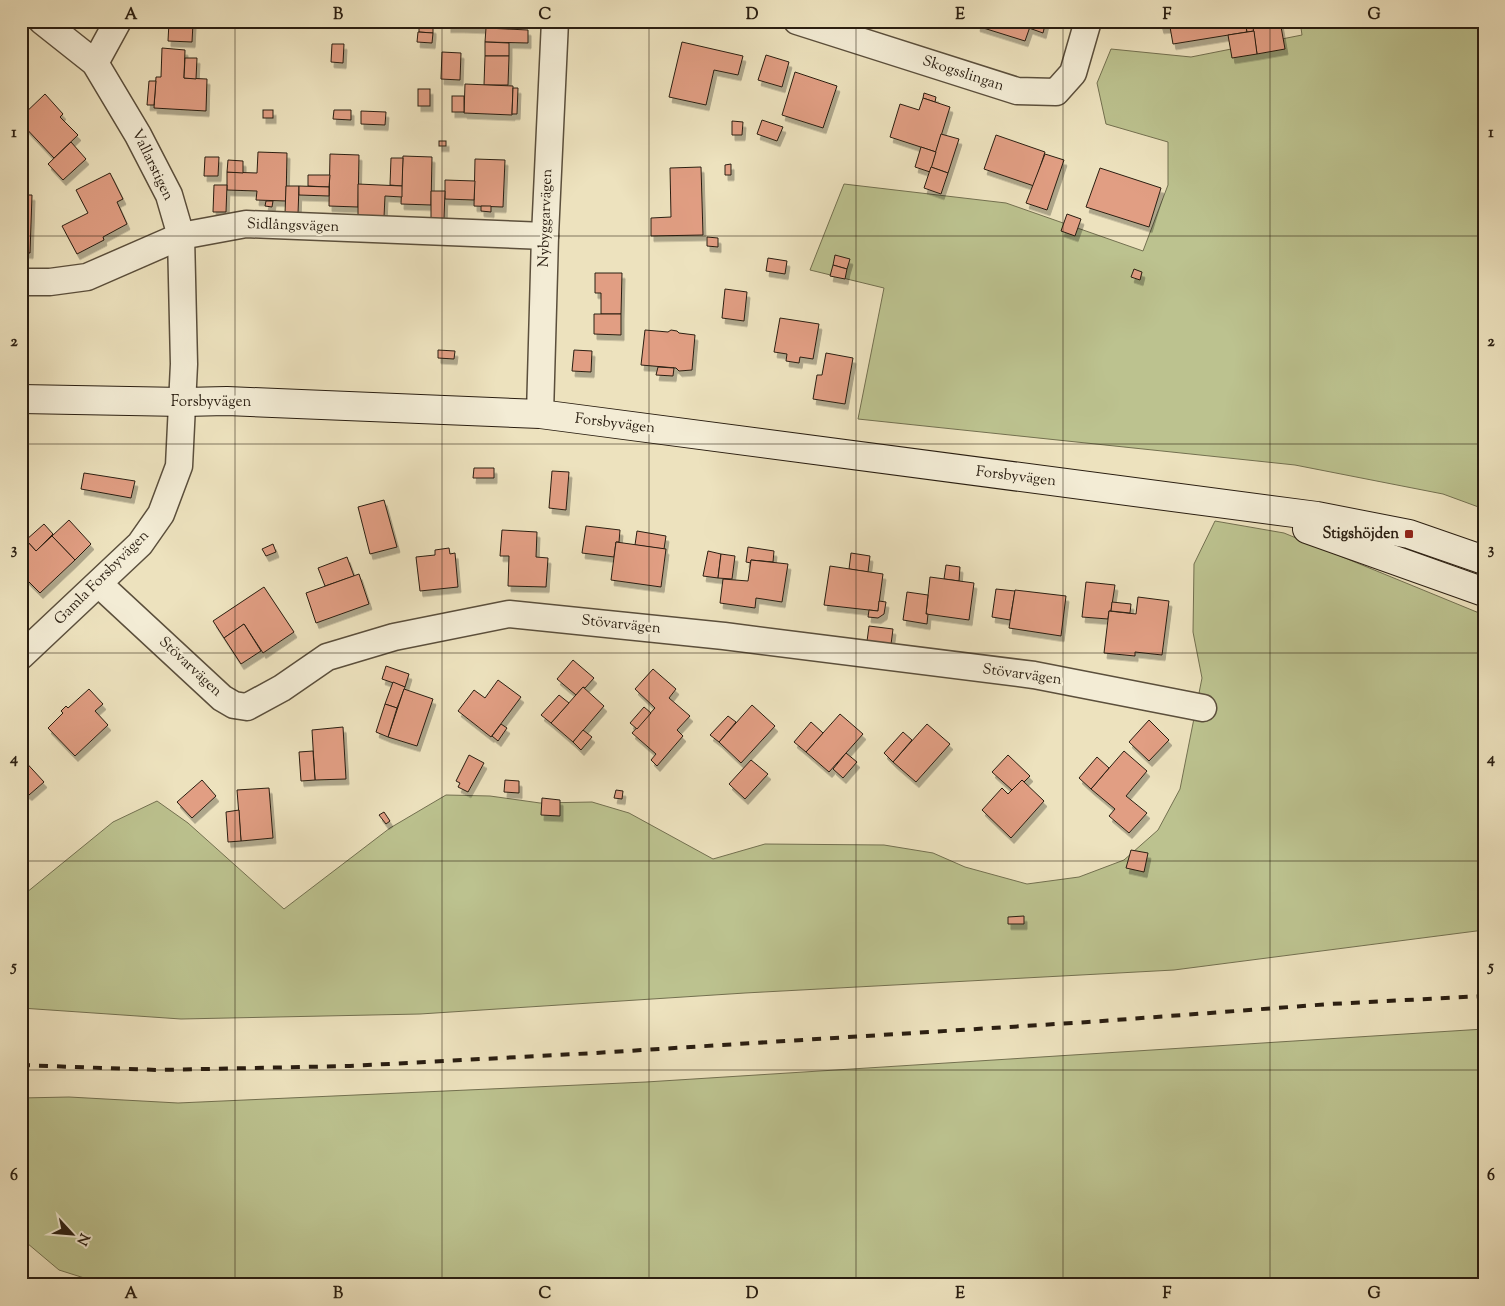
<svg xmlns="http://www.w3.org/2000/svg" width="1505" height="1306" viewBox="0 0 1505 1306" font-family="'Sorts Mill Goudy',serif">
<defs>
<filter id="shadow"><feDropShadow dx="3" dy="5.5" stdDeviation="0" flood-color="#0004"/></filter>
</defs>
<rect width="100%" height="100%" fill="#ede2be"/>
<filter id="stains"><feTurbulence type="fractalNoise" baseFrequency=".004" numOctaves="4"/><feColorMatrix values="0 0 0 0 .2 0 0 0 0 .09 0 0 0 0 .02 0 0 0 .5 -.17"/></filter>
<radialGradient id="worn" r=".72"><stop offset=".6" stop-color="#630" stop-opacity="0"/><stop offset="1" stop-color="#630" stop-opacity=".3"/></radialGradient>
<g fill="#bcc28f" stroke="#737050">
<path d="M 1300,21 L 1484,21 L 1484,509 L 1443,494 L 1295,465 L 858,419 L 884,288 L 810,270 L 844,184 L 1006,203 L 1143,251 L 1168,185 L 1168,142 L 1106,124 L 1097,83 L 1111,49 L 1191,57 L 1302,35 Z"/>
<path d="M 1215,521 L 1284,533 L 1484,615 L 1484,930 L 1174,970 L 745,993 L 420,1014 L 181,1019 L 21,1008 L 21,897 L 113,822 L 157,801 L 188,823 L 284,909 L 390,828 L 446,795 L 490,796 L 540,803 L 592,802 L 629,813 L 713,859 L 765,844 L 884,845 L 933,853 L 965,867 L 1027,884 L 1079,877 L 1124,860 L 1158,830 L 1180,789 L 1202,678 L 1193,632 L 1194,564 Z"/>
<path d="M 1484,1029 L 1484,1285 L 113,1285 L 100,1283 L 59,1270 L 21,1238 L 21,1098 L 69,1097 L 178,1103 L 646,1082 Z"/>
</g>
<g fill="#e19e83" stroke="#2a1e11" filter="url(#shadow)">
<rect x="448" y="21" width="14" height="6"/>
<path d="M 462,21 L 510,21 L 509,29 L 462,27 Z"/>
<path d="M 978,21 L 1032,21 L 1025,41 L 977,26 Z"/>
<path d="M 1032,21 L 1046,21 L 1043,33 L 1029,28 Z"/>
<path d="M 1159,21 L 1245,21 L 1247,32 L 1173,44 L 1170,27 L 1161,28 Z"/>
<path d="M 1245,21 L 1252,21 L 1254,31 L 1247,32 Z"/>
<path d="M 1252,21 L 1280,21 L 1285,49 L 1257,54 Z"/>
<path d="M 169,22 L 193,23 L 192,42 L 168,41 Z"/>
<path d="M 419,27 L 433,28 L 433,33 L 419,32 Z"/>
<path d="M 486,28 L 528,30 L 528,43 L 485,42 Z"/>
<path d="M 1254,31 L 1257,54 L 1232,58 L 1228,35 Z"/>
<path d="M 418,32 L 433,33 L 432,43 L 417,42 Z"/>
<path d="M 485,42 L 509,43 L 509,56 L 485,56 Z"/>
<path d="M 682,42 L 743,56 L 738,75 L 714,70 L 706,105 L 669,97 Z"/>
<path d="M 332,44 L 344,44 L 343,63 L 331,62 Z"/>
<path d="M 162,48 L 185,50 L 184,78 L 207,79 L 206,111 L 154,108 L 156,77 L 161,77 Z"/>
<path d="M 442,52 L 461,53 L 460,80 L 441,79 Z"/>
<path d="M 766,55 L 789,62 L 782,87 L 758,80 Z"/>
<path d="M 485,56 L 509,56 L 508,85 L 484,85 Z"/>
<path d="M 185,58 L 197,58 L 196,79 L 184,78 Z"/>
<path d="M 795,72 L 837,86 L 823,128 L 782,115 Z"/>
<path d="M 149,81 L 156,81 L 154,105 L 147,105 Z"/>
<path d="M 465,84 L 513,86 L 512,115 L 464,113 Z"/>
<path d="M 513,88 L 518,88 L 517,114 L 512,114 Z"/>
<rect x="418" y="89" width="12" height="17"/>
<path d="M 924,93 L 936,97 L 935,102 L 923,98 Z"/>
<path d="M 45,94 L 63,114 L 60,117 L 78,135 L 54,158 L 21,123 L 21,117 Z"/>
<rect x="452" y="96" width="12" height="16"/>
<path d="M 923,98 L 950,107 L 936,152 L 890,137 L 900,104 L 919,110 Z"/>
<rect x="263" y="110" width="10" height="8"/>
<path d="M 334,110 L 351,110 L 351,120 L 333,119 Z"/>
<path d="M 361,111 L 386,112 L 385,125 L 361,124 Z"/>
<path d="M 762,120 L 783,127 L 777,141 L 757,134 Z"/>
<path d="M 732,121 L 743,122 L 742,135 L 732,135 Z"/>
<path d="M 941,134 L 959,139 L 948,173 L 931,167 Z"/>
<path d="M 996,135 L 1045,152 L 1034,186 L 984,169 Z"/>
<rect x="439" y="141" width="7" height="5"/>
<path d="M 71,142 L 86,159 L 63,180 L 48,164 Z"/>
<path d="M 921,147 L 936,152 L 930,172 L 915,167 Z"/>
<path d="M 258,152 L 287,153 L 286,201 L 256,200 L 257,191 L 227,190 L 227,172 L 257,173 Z"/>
<path d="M 330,154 L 359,155 L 358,207 L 329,206 Z"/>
<path d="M 1045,154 L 1064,160 L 1047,210 L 1026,203 Z"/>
<path d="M 403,156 L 432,157 L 431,205 L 401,204 Z"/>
<path d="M 205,157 L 219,157 L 218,176 L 204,176 Z"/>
<path d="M 391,158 L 403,158 L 402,186 L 390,185 Z"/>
<path d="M 475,159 L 505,160 L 503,207 L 474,206 Z"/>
<path d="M 228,160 L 243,161 L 243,173 L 227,172 Z"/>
<path d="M 731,164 L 731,175 L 725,175 L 725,165 Z"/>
<path d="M 701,167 L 703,235 L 651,236 L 651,218 L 671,217 L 670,168 Z"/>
<path d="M 931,167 L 948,173 L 941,194 L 924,188 Z"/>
<path d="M 1100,168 L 1161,188 L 1149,227 L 1086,207 Z"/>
<path d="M 110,173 L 123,199 L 117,202 L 127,224 L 103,237 L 104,240 L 77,254 L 62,226 L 88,213 L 76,190 Z"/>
<path d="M 308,175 L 330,175 L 329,187 L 308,186 Z"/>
<path d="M 445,180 L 475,181 L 474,200 L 445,199 Z"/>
<path d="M 358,184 L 402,186 L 402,197 L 385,196 L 384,217 L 358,216 Z"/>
<path d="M 214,185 L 227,185 L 226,212 L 213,212 Z"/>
<path d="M 286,186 L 299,186 L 298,214 L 285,214 Z"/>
<path d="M 299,186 L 329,187 L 329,196 L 299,195 Z"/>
<path d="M 431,191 L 445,191 L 444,219 L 431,218 Z"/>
<path d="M 21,195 L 32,195 L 30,253 L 21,252 Z"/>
<path d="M 266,201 L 273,201 L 272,207 L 265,206 Z"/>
<path d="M 481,206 L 491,206 L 491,212 L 481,211 Z"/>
<path d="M 1067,214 L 1081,219 L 1075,236 L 1061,231 Z"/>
<path d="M 707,237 L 718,238 L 718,247 L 707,246 Z"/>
<path d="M 835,255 L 850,259 L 847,269 L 833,265 Z"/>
<path d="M 768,258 L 787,261 L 785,274 L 766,271 Z"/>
<path d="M 833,265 L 847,269 L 845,279 L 830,276 Z"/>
<path d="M 1134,269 L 1142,272 L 1140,280 L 1131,277 Z"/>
<path d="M 595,273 L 622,273 L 621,314 L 601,314 L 601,293 L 595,293 Z"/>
<path d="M 725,289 L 747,292 L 744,321 L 722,318 Z"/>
<path d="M 594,314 L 621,314 L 621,335 L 594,334 Z"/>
<path d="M 780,318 L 819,324 L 813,359 L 800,357 L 799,363 L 786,361 L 787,354 L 774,352 Z"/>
<path d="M 645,330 L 668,332 L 671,330 L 677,331 L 679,333 L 695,335 L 692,370 L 679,371 L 676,368 L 641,365 Z"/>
<path d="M 438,350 L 455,351 L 454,359 L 438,358 Z"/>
<path d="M 574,350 L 592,351 L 591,372 L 572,371 Z"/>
<path d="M 826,353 L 853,358 L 845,404 L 813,399 L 817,375 L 822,375 Z"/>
<path d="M 658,367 L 674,368 L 673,376 L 656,375 Z"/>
<path d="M 474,468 L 494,468 L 494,478 L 473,478 Z"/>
<path d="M 552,471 L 569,472 L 566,510 L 549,508 Z"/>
<path d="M 84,473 L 135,481 L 131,498 L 81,489 Z"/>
<path d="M 384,500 L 397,547 L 370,554 L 358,507 Z"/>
<path d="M 69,520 L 91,544 L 75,560 L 52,536 Z"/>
<path d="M 44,524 L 53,534 L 36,551 L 26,540 Z"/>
<path d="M 586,526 L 620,530 L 619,542 L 616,542 L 614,557 L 582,553 Z"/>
<path d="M 502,530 L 537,532 L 536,557 L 548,558 L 546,587 L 508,586 L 509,556 L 500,556 Z"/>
<path d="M 637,531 L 666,536 L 664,549 L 635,545 Z"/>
<path d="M 52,536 L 75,560 L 40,593 L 21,574 L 21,545 L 26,540 L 36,551 Z"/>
<path d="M 616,542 L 666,549 L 661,587 L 611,580 Z"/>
<path d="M 273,544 L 276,552 L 266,556 L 262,549 Z"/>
<path d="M 748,547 L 774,551 L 773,562 L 751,560 L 751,563 L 746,562 Z"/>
<path d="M 449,548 L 450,554 L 455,553 L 458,587 L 420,591 L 416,557 L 435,555 L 435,550 Z"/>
<path d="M 708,551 L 721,554 L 718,578 L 703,576 Z"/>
<path d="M 851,553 L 870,556 L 868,572 L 849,569 Z"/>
<path d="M 721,554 L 735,556 L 732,579 L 718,578 Z"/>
<path d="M 347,557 L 354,576 L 325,586 L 318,568 Z"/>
<path d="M 751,560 L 788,564 L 782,602 L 756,598 L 755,608 L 720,603 L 723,579 L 748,581 Z"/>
<path d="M 946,565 L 960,567 L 959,581 L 944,579 Z"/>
<path d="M 830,566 L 883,574 L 878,611 L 824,605 Z"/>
<path d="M 359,574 L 369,604 L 316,623 L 306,593 Z"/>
<path d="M 930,577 L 974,583 L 969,620 L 926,614 Z"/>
<path d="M 1086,582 L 1115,585 L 1111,611 L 1109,611 L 1108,619 L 1082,617 Z"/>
<path d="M 264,587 L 294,632 L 263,653 L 244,624 L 224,638 L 213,621 Z"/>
<path d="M 996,589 L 1015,591 L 1010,620 L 992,617 Z"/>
<path d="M 1015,590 L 1066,596 L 1061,636 L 1009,628 Z"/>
<path d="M 907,592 L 928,595 L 926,614 L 928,614 L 927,624 L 903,620 Z"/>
<path d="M 1138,597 L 1169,601 L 1162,655 L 1135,652 L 1135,656 L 1104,653 L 1109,611 L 1136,614 Z"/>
<path d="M 879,601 L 886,602 L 884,614 L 878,618 L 868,617 L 869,610 L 878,611 Z"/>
<path d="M 1112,602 L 1131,604 L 1130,613 L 1111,611 Z"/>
<path d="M 244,624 L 261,651 L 241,664 L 224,638 Z"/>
<path d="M 869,626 L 893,629 L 890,652 L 866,649 Z"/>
<path d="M 573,660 L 594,678 L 585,688 L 583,687 L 576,695 L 557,679 Z"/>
<path d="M 386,666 L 409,674 L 405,687 L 382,679 Z"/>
<path d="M 653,669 L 676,689 L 669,698 L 690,716 L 677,730 L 683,736 L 657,766 L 651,760 L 656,754 L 632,733 L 655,708 L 635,689 Z"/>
<path d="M 498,680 L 521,697 L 491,737 L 458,711 L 474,690 L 485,698 Z"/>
<path d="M 393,682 L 405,687 L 397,708 L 385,704 Z"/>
<path d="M 583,687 L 604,706 L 573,742 L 551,723 Z"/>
<path d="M 89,689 L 103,704 L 95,711 L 108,725 L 75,756 L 48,728 L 63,713 L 61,711 L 66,706 L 68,708 Z"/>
<path d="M 404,689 L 433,699 L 417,746 L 388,737 Z"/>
<path d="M 559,695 L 569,703 L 551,723 L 541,715 Z"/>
<path d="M 385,704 L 397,708 L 388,737 L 376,732 Z"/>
<path d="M 752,705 L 775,726 L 741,763 L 719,742 Z"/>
<path d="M 644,707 L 651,713 L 637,729 L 630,723 Z"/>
<path d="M 840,714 L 863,734 L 829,772 L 806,752 Z"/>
<path d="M 728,716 L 736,722 L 719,742 L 710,735 Z"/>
<path d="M 1149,720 L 1169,740 L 1149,761 L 1129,742 Z"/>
<path d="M 811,722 L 823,733 L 806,752 L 794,742 Z"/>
<path d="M 501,724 L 507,728 L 498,741 L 492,736 Z"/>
<path d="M 927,724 L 950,744 L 916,782 L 893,762 Z"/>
<path d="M 343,727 L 346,779 L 315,780 L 312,730 Z"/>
<path d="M 583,730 L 592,737 L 581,750 L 573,742 Z"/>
<path d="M 903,732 L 912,740 L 893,762 L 884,753 Z"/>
<path d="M 313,751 L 315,780 L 301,781 L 299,752 Z"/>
<path d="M 1124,751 L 1147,771 L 1126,796 L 1147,813 L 1129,833 L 1109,816 L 1115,809 L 1091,789 Z"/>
<path d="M 846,753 L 857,762 L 843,778 L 833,769 Z"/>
<path d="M 469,755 L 484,763 L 468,792 L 458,787 L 460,783 L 456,781 Z"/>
<path d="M 1008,755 L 1030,776 L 1024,782 L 1022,780 L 1012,790 L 992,772 Z"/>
<path d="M 21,757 L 44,782 L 29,795 L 26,793 L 21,797 Z"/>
<path d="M 1097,757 L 1109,768 L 1091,789 L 1079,778 Z"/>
<path d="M 751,760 L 768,774 L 745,799 L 729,784 Z"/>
<path d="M 202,780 L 216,796 L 192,818 L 177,802 Z"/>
<path d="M 505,780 L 519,781 L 519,793 L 504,792 Z"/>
<path d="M 1022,780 L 1044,801 L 1011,838 L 982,810 L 1002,788 L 1008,794 Z"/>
<path d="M 269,788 L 273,838 L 241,841 L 237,790 Z"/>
<path d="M 616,790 L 623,791 L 622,799 L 614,798 Z"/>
<path d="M 542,798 L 560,800 L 560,816 L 541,815 Z"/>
<path d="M 239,810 L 241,841 L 228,842 L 226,812 Z"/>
<path d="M 384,812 L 390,821 L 386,824 L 379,815 Z"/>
<path d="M 1131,850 L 1148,853 L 1144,872 L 1126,868 Z"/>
<path d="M 1024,916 L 1024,924 L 1008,924 L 1008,917 Z"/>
</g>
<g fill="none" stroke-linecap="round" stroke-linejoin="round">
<g stroke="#5b4f3c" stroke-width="29">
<g id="street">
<path d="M 797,21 L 1017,91 L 1056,92 L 1073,73 L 1088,21"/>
<path d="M 95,63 L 118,21"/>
<path d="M 21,282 L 50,282 L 87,277 L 181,236 L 246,224 L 545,236"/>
<path d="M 540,414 L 545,236 L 555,21"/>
<path d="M 99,584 L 222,698 L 234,705 L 247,707 L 282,688 L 327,657 L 394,637 L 509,614 L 724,636 L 1034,675 L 1203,708"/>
<path d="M 21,656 L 140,544 L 161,514 L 179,466 L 184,364 L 181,236 L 169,195 L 138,135 L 95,63 L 42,21"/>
</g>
</g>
<g stroke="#2a1e11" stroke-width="30">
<g id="secondary">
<path d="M 21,399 L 183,402 L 227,401 L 540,414 L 1317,516 L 1409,534 L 1484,560"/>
<path d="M 1307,529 L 1484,592"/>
</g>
</g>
<use href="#street" stroke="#f3ecd5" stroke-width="26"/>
<use href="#secondary" stroke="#f3ecd5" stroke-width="28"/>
<path stroke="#2a1e11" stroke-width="4" stroke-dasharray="9 9" stroke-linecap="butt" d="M 21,1065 L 158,1070 L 350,1066 L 595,1053 L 1088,1022 L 1330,1004 L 1484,996"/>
</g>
<path fill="none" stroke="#2a1e11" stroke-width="1" stroke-opacity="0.55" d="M 235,21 L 235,1285M 442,21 L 442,1285M 649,21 L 649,1285M 856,21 L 856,1285M 1063,21 L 1063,1285M 1270,21 L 1270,1285M 21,236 L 1484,236M 21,444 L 1484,444M 21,653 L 1484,653M 21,861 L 1484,861M 21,1070 L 1484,1070"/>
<rect fill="#8f2418" stroke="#f3ecd5" stroke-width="2" x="1404" y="529" width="10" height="10" rx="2.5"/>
<g text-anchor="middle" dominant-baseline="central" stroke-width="5" stroke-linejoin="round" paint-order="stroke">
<g font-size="15" fill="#2a1e11" stroke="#f3ecd5">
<text transform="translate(963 74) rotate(18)">Skogsslingan</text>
<text transform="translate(152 165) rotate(64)">Vallarstigen</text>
<text transform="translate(546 218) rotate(-88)">Nybyggarvägen</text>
<text transform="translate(293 226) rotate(2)">Sidlångsvägen</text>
<text x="211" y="402">Forsbyvägen</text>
<text transform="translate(615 424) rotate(7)">Forsbyvägen</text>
<text transform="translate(1016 477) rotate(7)">Forsbyvägen</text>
<text transform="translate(102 578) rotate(-45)">Gamla Forsbyvägen</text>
<text transform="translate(621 625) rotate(6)">Stövarvägen</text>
<text transform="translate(190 667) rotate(43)">Stövarvägen</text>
<text transform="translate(1022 675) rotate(8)">Stövarvägen</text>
</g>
<g font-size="15" font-weight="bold" fill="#2a1e11" stroke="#f3ecd5" text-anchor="end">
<text x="1399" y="534">Stigshöjden</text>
</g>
</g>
<rect width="1505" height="1306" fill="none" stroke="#ede2be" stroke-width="55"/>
<g transform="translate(72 1234) rotate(116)" stroke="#f3ecd5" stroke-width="4" paint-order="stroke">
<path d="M0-4L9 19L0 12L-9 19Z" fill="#2a1e11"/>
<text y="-8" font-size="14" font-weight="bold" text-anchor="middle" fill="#2a1e11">N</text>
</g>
<rect x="28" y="28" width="1450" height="1250" fill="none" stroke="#2a1e11" stroke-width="2"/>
<g font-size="16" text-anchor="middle" font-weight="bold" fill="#2a1e11">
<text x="131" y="19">A</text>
<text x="338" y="19">B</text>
<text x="545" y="19">C</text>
<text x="752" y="19">D</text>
<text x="960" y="19">E</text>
<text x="1167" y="19">F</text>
<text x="1374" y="19">G</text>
<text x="14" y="137">1</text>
<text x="1491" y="137">1</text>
<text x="14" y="346">2</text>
<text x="1491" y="346">2</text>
<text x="14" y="554">3</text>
<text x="1491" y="554">3</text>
<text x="14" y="763">4</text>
<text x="1491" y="763">4</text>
<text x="14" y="971">5</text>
<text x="1491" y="971">5</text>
<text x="14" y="1180">6</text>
<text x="1491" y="1180">6</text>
<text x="131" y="1298">A</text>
<text x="338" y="1298">B</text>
<text x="545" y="1298">C</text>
<text x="752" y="1298">D</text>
<text x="960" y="1298">E</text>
<text x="1167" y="1298">F</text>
<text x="1374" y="1298">G</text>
</g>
<rect width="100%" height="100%" filter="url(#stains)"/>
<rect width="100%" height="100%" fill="url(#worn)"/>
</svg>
